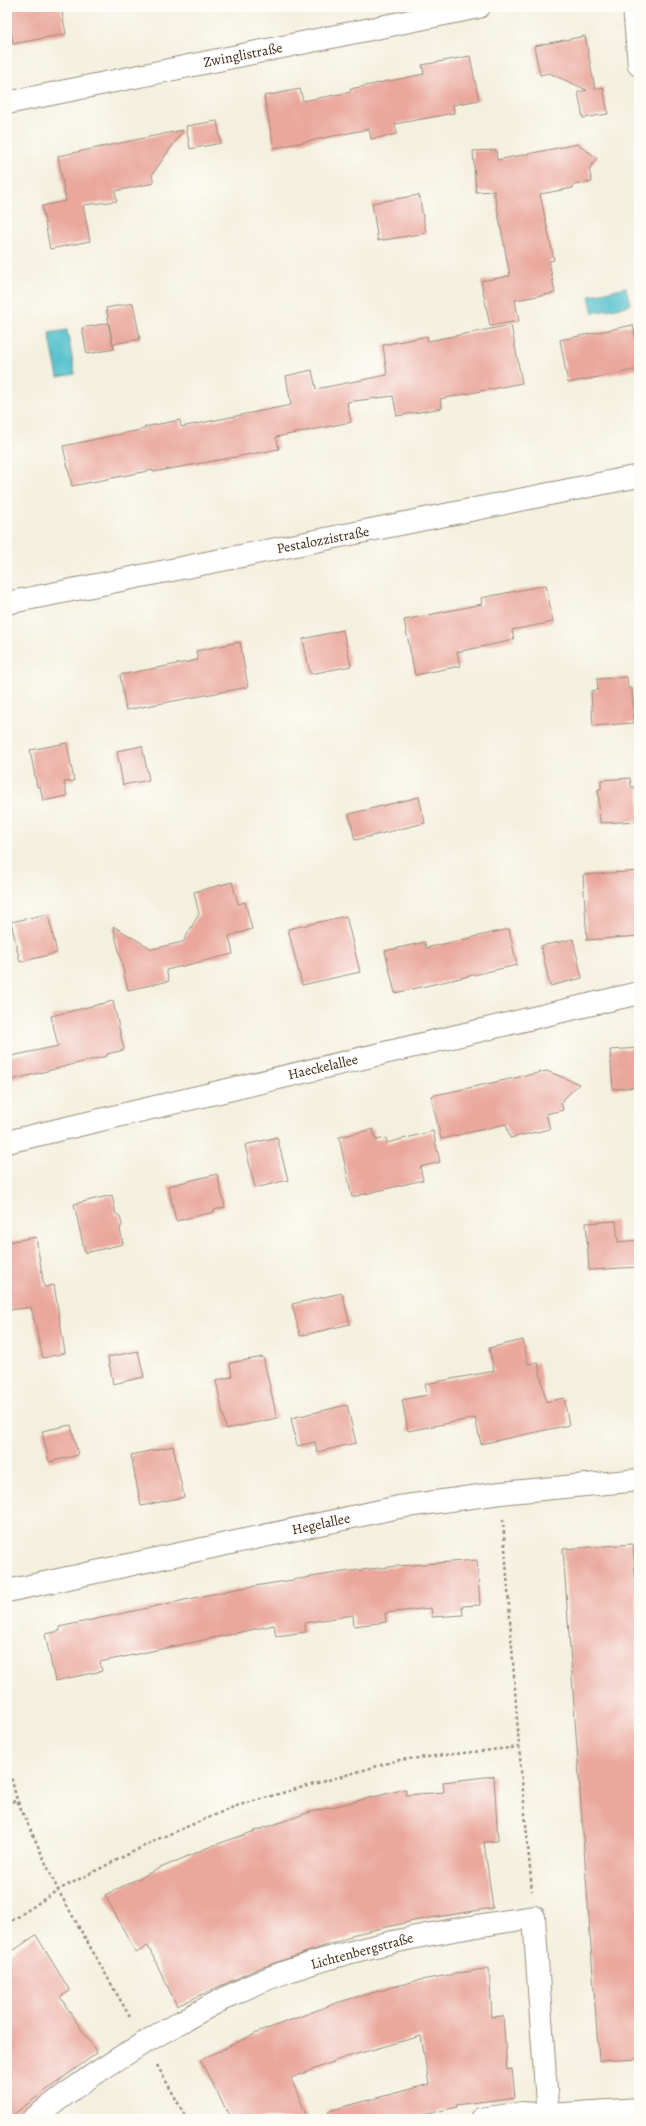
<svg xmlns="http://www.w3.org/2000/svg" width="646" height="2126" viewBox="0 0 646 2126" font-family="Alegreya,serif">
<rect width="100%" height="100%" fill="#fdfcf7"/>
<filter id="ink" filterUnits="userSpaceOnUse"><feTurbulence type="fractalNoise" baseFrequency=".025" numOctaves="2"/><feDisplacementMap in="SourceGraphic" scale="8" xChannelSelector="R" yChannelSelector="G"/><feConvolveMatrix kernelMatrix="1 2 1 2 8 2 1 2 1" color-interpolation-filters="sRGB"/></filter>
<filter id="wash" filterUnits="userSpaceOnUse"><feTurbulence type="fractalNoise" baseFrequency=".012" numOctaves="4" result="noise"/><feDisplacementMap in="SourceGraphic" scale="16" xChannelSelector="R" yChannelSelector="G"/><feGaussianBlur stdDeviation="0.9" result="paint"/><feColorMatrix in="noise" values="0 0 0 0 0 0 0 0 0 0 0 0 0 0 0 0 0 1.4 0 .05"/><feComposite in="paint" operator="in"/></filter>
<g filter="url(#wash)">
<rect width="100%" height="100%" fill="#f4f0de"/>
<g fill="#55c1cd" stroke="#487676">
<path d="M 626,287 L 630,305 L 593,313 L 589,296 Z"/>
<path d="M 67,330 L 75,374 L 58,377 L 49,333 Z"/>
</g>
<g id="blocks">
<g fill="#eaa79c">
<path d="M 7,7 L 61,7 L 66,34 L 13,44 Z"/>
<path d="M 585,36 L 595,89 L 603,87 L 608,114 L 583,118 L 578,92 L 587,90 L 549,73 L 540,75 L 534,46 Z"/>
<path d="M 470,56 L 479,100 L 453,105 L 454,113 L 395,124 L 397,134 L 371,139 L 369,129 L 274,148 L 264,96 L 300,89 L 303,101 L 351,92 L 350,89 L 424,74 L 422,65 Z"/>
<path d="M 217,121 L 221,143 L 190,149 L 186,126 Z"/>
<path d="M 183,130 L 152,175 L 154,183 L 115,191 L 117,201 L 83,205 L 90,241 L 50,249 L 42,206 L 66,201 L 58,156 Z"/>
<path d="M 578,144 L 597,158 L 589,169 L 592,182 L 573,185 L 573,188 L 540,194 L 554,260 L 549,261 L 555,293 L 515,300 L 519,321 L 490,326 L 481,281 L 510,276 L 494,191 L 476,192 L 473,151 L 496,150 L 497,160 Z"/>
<path d="M 419,195 L 426,233 L 378,241 L 372,203 Z"/>
<path d="M 133,303 L 140,339 L 113,344 L 106,308 Z"/>
<path d="M 108,323 L 114,349 L 87,354 L 82,328 Z"/>
<path d="M 511,325 L 522,383 L 440,399 L 442,408 L 397,416 L 393,396 L 347,402 L 351,422 L 276,437 L 279,449 L 153,472 L 153,470 L 72,486 L 63,446 L 145,429 L 144,427 L 180,420 L 181,427 L 291,405 L 286,376 L 312,370 L 316,389 L 387,375 L 383,345 L 427,336 L 428,341 Z"/>
<path d="M 633,325 L 639,357 L 639,369 L 568,383 L 560,340 Z"/>
<path d="M 546,585 L 553,622 L 512,630 L 514,640 L 457,652 L 460,666 L 415,675 L 404,620 L 482,604 L 481,598 Z"/>
<path d="M 343,630 L 351,666 L 310,674 L 303,639 Z"/>
<path d="M 240,642 L 248,687 L 126,710 L 120,675 L 198,660 L 196,651 Z"/>
<path d="M 627,677 L 628,688 L 632,688 L 634,723 L 593,726 L 591,691 L 598,690 L 597,679 Z"/>
<path d="M 67,743 L 74,781 L 64,782 L 67,796 L 43,801 L 40,786 L 37,787 L 30,750 Z"/>
<path d="M 142,746 L 149,780 L 123,785 L 117,751 Z"/>
<path d="M 630,778 L 631,787 L 639,787 L 639,821 L 600,823 L 598,789 L 601,789 L 601,780 Z"/>
<path d="M 419,797 L 425,823 L 355,840 L 349,814 Z"/>
<path d="M 639,871 L 639,936 L 587,940 L 583,875 Z"/>
<path d="M 232,882 L 238,904 L 245,902 L 252,929 L 229,936 L 233,954 L 166,970 L 169,981 L 128,990 L 113,926 L 152,949 L 183,942 L 199,914 L 194,892 Z"/>
<path d="M 48,914 L 57,953 L 20,962 L 11,922 Z"/>
<path d="M 346,916 L 360,972 L 302,985 L 288,929 Z"/>
<path d="M 509,929 L 517,965 L 395,993 L 385,951 L 425,942 L 426,948 Z"/>
<path d="M 573,939 L 582,978 L 550,986 L 541,946 Z"/>
<path d="M 113,1001 L 124,1050 L 107,1054 L 107,1056 L 7,1081 L 7,1057 L 58,1046 L 51,1016 Z"/>
<path d="M 639,1048 L 639,1087 L 613,1089 L 610,1050 Z"/>
<path d="M 547,1071 L 579,1084 L 561,1102 L 563,1110 L 546,1114 L 550,1129 L 510,1138 L 506,1124 L 441,1139 L 431,1096 Z"/>
<path d="M 373,1129 L 376,1140 L 386,1138 L 387,1143 L 433,1131 L 440,1162 L 420,1167 L 423,1180 L 352,1197 L 339,1137 Z"/>
<path d="M 277,1137 L 288,1180 L 255,1188 L 245,1145 Z"/>
<path d="M 217,1174 L 225,1207 L 214,1210 L 214,1212 L 176,1221 L 168,1186 Z"/>
<path d="M 112,1195 L 116,1214 L 120,1216 L 122,1225 L 120,1229 L 123,1244 L 85,1253 L 74,1204 Z"/>
<path d="M 616,1221 L 618,1242 L 639,1240 L 639,1267 L 589,1270 L 586,1223 Z"/>
<path d="M 36,1237 L 44,1287 L 54,1285 L 65,1353 L 43,1358 L 31,1307 L 10,1310 L 7,1290 L 7,1242 Z"/>
<path d="M 342,1293 L 350,1324 L 300,1336 L 292,1304 Z"/>
<path d="M 523,1340 L 528,1364 L 538,1362 L 546,1402 L 564,1398 L 569,1425 L 481,1444 L 475,1418 L 408,1431 L 402,1400 L 427,1395 L 425,1384 L 494,1371 L 489,1348 Z"/>
<path d="M 138,1351 L 144,1377 L 113,1384 L 108,1357 Z"/>
<path d="M 263,1357 L 277,1418 L 226,1429 L 216,1380 L 232,1377 L 230,1363 Z"/>
<path d="M 347,1405 L 356,1443 L 317,1452 L 315,1442 L 297,1446 L 291,1418 Z"/>
<path d="M 71,1425 L 78,1455 L 49,1462 L 42,1431 Z"/>
<path d="M 173,1446 L 184,1497 L 141,1506 L 131,1455 Z"/>
<path d="M 633,1544 L 639,1634 L 639,2059 L 599,2061 L 563,1549 Z"/>
<path d="M 477,1560 L 480,1605 L 462,1606 L 463,1615 L 432,1617 L 431,1608 L 385,1613 L 386,1622 L 354,1626 L 353,1615 L 304,1623 L 306,1632 L 276,1636 L 274,1625 L 100,1662 L 102,1671 L 55,1681 L 45,1634 L 60,1631 L 59,1627 L 236,1589 L 343,1572 L 398,1566 Z"/>
<path d="M 494,1776 L 498,1841 L 484,1842 L 493,1908 L 418,1920 L 351,1935 L 351,1937 L 257,1969 L 177,2006 L 148,1946 L 136,1953 L 105,1895 L 158,1869 L 209,1847 L 307,1813 L 406,1789 L 406,1795 L 444,1792 L 443,1782 Z"/>
<path d="M 36,1935 L 70,1991 L 60,1997 L 97,2053 L 7,2119 L 7,1955 Z"/>
<path d="M 489,1968 L 492,2017 L 503,2016 L 507,2070 L 512,2069 L 515,2097 L 456,2105 L 457,2107 L 407,2119 L 329,2119 L 328,2111 L 429,2084 L 421,2036 L 343,2058 L 291,2078 L 308,2119 L 231,2119 L 200,2060 L 259,2032 L 339,2002 L 415,1981 Z"/>
</g>
</g>
</g>
<g filter="url(#ink)">
<use href="#blocks" fill-opacity="0" stroke="#988d7e" stroke-width="1"/>
<g fill="none" stroke-linecap="round" stroke-linejoin="round">
<g stroke="#988d7e" stroke-width="24">
<g id="minor">
<path d="M 634,7 L 639,65"/>
<path d="M 7,103 L 479,7"/>
<path d="M 7,603 L 639,476"/>
<path d="M 7,1142 L 639,993"/>
<path d="M 7,1591 L 399,1507 L 501,1493 L 639,1480"/>
<path d="M 33,2119 C 78,2083 126,2052 177,2024 C 211,2005 246,1986 283,1973 C 364,1944 449,1930 534,1917 L 548,2119"/>
<path d="M 481,2119 L 522,2113 L 548,2115 L 639,2109"/>
</g>
</g>
<g stroke="#988d7e" stroke-width="2.5" stroke-dasharray="3 3" stroke-linecap="butt">
<path d="M 503,1519 L 519,1747 L 532,1891"/>
<path d="M 7,1761 L 17,1800 L 58,1890 L 131,2019"/>
<path d="M 7,1805 L 17,1800"/>
<path d="M 7,1924 L 58,1890 L 158,1839 L 236,1806 L 399,1760 L 519,1747"/>
<path d="M 157,2065 L 187,2119"/>
</g>
<use href="#minor" stroke="#fff" stroke-width="22"/>
</g>
</g>
<g text-anchor="middle" dominant-baseline="central" stroke-width="3" stroke-linejoin="round" paint-order="stroke">
<g font-size="14" fill="#3b2a1e" stroke="#fdfcf7">
<text transform="translate(243 55) rotate(-11)">Zwinglistraße</text>
<text transform="translate(323 540) rotate(-11)">Pestalozzistraße</text>
<text transform="translate(323 1067) rotate(-13)">Haeckelallee</text>
<text transform="translate(321 1524) rotate(-12)">Hegelallee</text>
<text transform="translate(362 1951) rotate(-15)">Lichtenbergstraße</text>
</g>
</g>
<rect width="646" height="2126" fill="none" stroke="#fdfcf7" stroke-width="24"/>
</svg>
